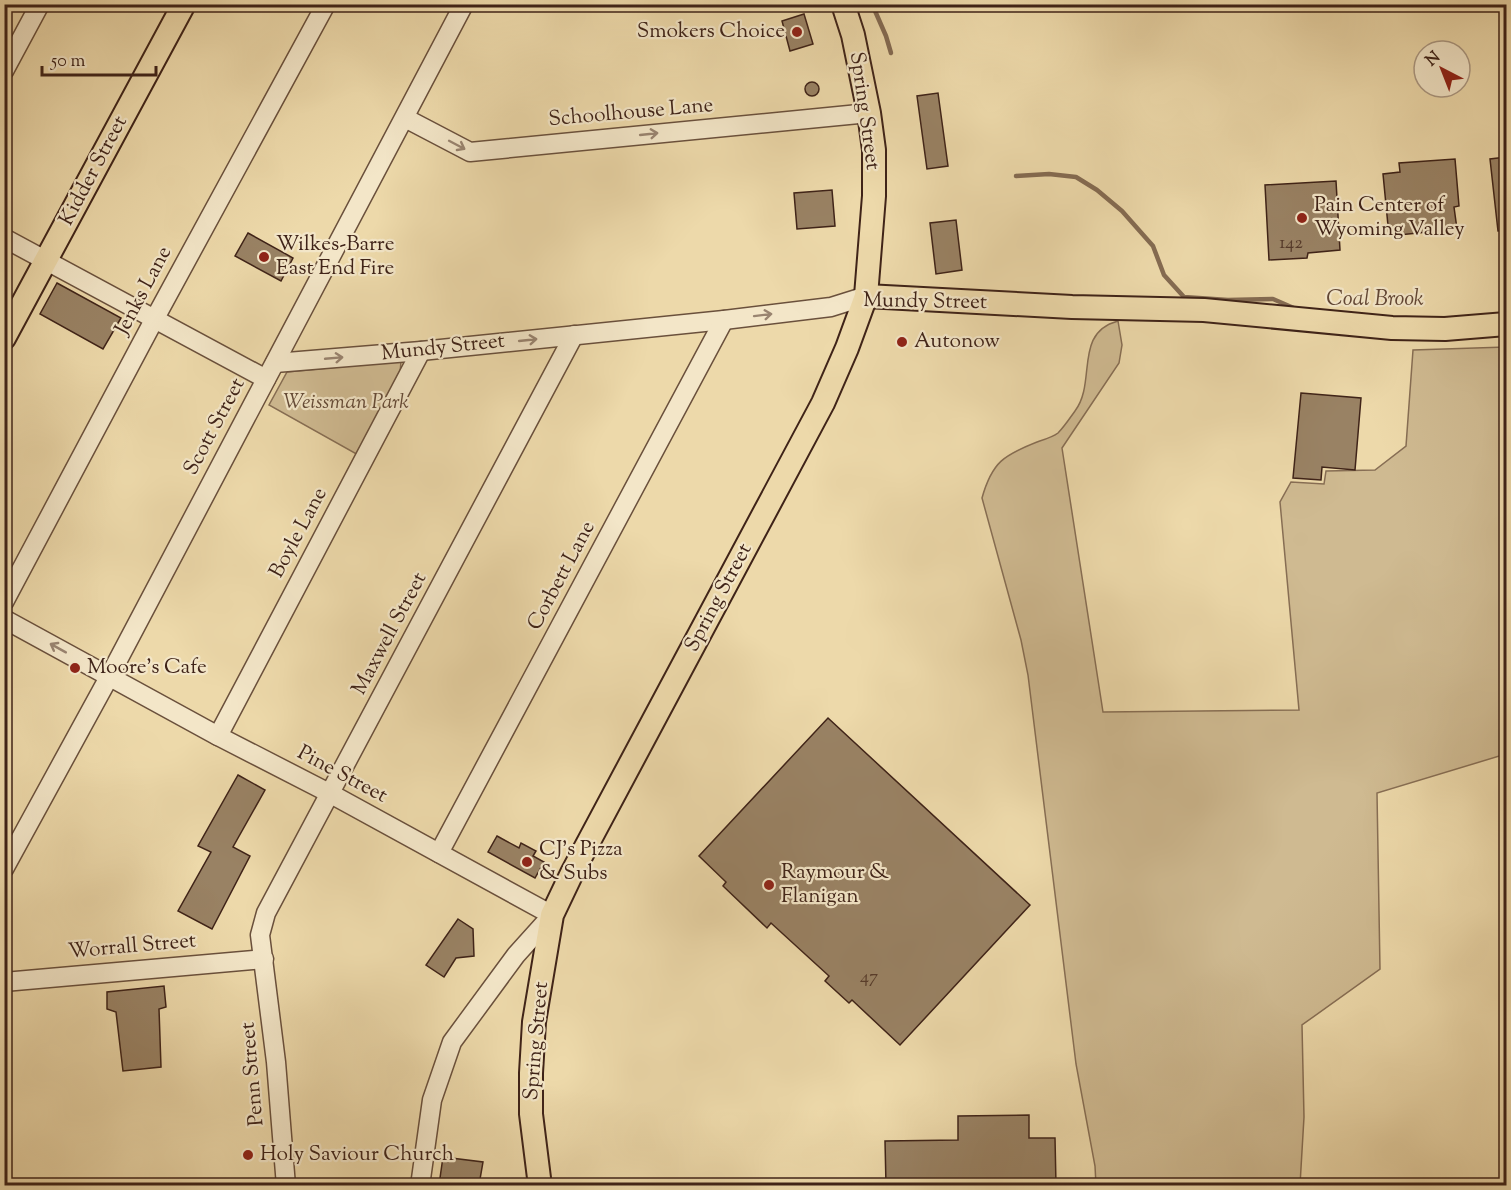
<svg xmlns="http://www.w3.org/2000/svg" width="1511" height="1190" viewBox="0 0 1511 1190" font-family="'Sorts Mill Goudy',serif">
<rect width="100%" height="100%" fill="#edd9aa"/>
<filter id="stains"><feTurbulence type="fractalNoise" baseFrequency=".00333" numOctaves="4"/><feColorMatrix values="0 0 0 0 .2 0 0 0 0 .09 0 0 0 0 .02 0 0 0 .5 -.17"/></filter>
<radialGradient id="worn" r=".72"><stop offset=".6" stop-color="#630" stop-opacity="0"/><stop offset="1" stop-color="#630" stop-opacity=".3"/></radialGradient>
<g fill="#cfba91" stroke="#876e54" stroke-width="1.5">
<path d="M 1118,321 L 1122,345 L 1119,363 L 1062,448 L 1103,712 L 1299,710 L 1280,502 L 1291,482 L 1324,484 L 1326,471 L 1375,470 L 1406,446 L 1413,350 L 1506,347 L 1506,754 L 1377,793 L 1380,969 L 1302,1025 L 1304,1117 L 1300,1185 L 1096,1185 L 1095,1166 L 1076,1064 L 1028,675 L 1021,640 L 982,498 C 992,462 1004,455 1037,442 C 1043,440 1053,437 1058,433 C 1064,427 1070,418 1075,411 C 1097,382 1073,333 1118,321 Z"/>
<path d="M 401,361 L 399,386 L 360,456 L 269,405 L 287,372 Z"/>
</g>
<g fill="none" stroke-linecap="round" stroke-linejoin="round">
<g stroke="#846b52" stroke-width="4.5">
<path d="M 872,4 L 886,36 L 891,53"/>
<path d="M 1016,176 L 1049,174 L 1076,177 L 1097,190 L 1122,211 L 1153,246 L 1164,275 L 1184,297 L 1228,300 L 1273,299 L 1296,309"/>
</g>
</g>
<g fill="#998264" stroke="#3f2318" stroke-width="1.5">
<path d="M 804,14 L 813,44 L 790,51 L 782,21 Z"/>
<circle cx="812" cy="89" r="7"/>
<path d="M 938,93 L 948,166 L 927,169 L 917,96 Z"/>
<path d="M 1506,157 L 1506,230 L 1498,231 L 1490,159 Z"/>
<path d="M 1455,159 L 1459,206 L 1454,207 L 1457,229 L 1389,236 L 1383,174 L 1400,172 L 1399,163 Z"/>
<path d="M 1336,181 L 1340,250 L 1308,253 L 1307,258 L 1269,260 L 1265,185 Z"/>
<path d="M 832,190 L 835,226 L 797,229 L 794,193 Z"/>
<path d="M 956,220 L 962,270 L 936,274 L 930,223 Z"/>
<path d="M 248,233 L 293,258 L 281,281 L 235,256 Z"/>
<path d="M 57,283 L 121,318 L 103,349 L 40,314 Z"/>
<path d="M 1301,393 L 1361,398 L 1355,470 L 1322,467 L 1321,480 L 1293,478 Z"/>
<path d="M 828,718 L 1030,905 L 900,1045 L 852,1000 L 849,1003 L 825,981 L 829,976 L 771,923 L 767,928 L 723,886 L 726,882 L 699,856 Z"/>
<path d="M 238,775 L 265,790 L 233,847 L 250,856 L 212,929 L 178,911 L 211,852 L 198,846 Z"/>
<path d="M 497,836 L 519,848 L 521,843 L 536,851 L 533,856 L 544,862 L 535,878 L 488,852 Z"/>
<path d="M 458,919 L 473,929 L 474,956 L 456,958 L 444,977 L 426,965 Z"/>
<path d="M 164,986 L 166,1007 L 159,1009 L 161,1067 L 123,1071 L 116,1012 L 107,1009 L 107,992 Z"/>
<path d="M 1029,1115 L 1029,1138 L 1055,1138 L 1056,1185 L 886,1185 L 885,1141 L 958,1140 L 958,1116 Z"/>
<path d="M 443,1157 L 483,1162 L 479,1185 L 439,1185 Z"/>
</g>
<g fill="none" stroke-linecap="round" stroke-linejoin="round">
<g stroke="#6a503c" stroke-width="21">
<g id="minor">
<path d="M 4,71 L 40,4"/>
<path d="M 405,118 L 470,152 L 869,113"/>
<path d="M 4,238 L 266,379"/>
<path d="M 275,363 L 421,351 L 724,320 L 831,307 L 866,296"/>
<path d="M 4,602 L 154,320 L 326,4"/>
<path d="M 4,619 L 218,736 L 331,794 L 552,915 L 516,955 L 452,1042 L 432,1100 L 420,1186"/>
<path d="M 218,736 L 421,351"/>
<path d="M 439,853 L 724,320"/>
<path d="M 4,869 L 109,677 L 464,4"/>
<path d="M 4,982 L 264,959"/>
<path d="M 286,1186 L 276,1062 L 260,935 L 266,913 L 574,335"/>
</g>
</g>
<g stroke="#3f2318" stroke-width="26">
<g id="major">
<path d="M 866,296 L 1072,307 L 1204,310 L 1392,328 L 1445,329 L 1506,324"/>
<path d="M 4,338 L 184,4"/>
<path d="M 540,1186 L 531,1114 L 531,1073 L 534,1022 L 552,915 L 572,873 L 823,403 L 847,348 L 866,296 L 874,196 L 874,150 L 869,113 L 853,35 L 843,4"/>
</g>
</g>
<use href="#minor" stroke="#f3e6c8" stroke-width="18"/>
<use href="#major" stroke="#edd9aa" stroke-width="22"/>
</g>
<defs><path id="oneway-shaft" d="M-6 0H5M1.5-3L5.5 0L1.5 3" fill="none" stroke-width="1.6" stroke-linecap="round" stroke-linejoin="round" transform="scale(1.5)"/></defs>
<g stroke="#998470">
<use href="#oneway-shaft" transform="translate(649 134) rotate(-6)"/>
<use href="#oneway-shaft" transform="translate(457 145) rotate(28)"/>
<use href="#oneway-shaft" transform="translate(763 315) rotate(-7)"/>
<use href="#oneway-shaft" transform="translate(528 340) rotate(-6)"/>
<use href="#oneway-shaft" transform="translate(334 358) rotate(-5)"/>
<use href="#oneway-shaft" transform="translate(58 648) rotate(-151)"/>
</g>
<g fill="#8f2418" stroke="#f3e6c8" stroke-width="2">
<circle cx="797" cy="32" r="6"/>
<circle cx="1302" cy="218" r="6"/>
<circle cx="264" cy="257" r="6"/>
<circle cx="902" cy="342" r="6"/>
<circle cx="75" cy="668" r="6"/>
<circle cx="527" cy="862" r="6"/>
<circle cx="769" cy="885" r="6"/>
<circle cx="248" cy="1155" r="6"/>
</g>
<g text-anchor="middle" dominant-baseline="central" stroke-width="4.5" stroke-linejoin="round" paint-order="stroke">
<g font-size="18" fill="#563b2b">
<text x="1291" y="244">142</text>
<text x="869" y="978">47</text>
</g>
<g font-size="21" fill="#3f2318" stroke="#f3e6c8" text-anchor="start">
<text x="785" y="32" text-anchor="end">Smokers Choice</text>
<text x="1314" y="206">Pain Center of<tspan x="1314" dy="24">Wyoming Valley</tspan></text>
<text x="276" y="245">Wilkes-Barre<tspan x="276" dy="24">East End Fire</tspan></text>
<text x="914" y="342">Autonow</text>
<text x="87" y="668">Moore's Cafe</text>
<text x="539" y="850">CJ's Pizza<tspan x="539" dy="24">&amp; Subs</tspan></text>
<text x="781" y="873">Raymour &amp;<tspan x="781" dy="24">Flanigan</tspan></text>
<text x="260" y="1155">Holy Saviour Church</text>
</g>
<g font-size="21" fill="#3f2318" stroke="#f3e6c8">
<text transform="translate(864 111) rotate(82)">Spring Street</text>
<text transform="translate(631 113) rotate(-5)">Schoolhouse Lane</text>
<text transform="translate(94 171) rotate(-62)">Kidder Street</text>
<text transform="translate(144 291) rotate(-62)">Jenks Lane</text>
<text transform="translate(925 302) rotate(1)">Mundy Street</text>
<text transform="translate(443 348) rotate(-6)">Mundy Street</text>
<text transform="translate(215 427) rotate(-62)">Scott Street</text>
<text transform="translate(299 533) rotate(-62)">Boyle Lane</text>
<text transform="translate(562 576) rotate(-62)">Corbett Lane</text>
<text transform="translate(719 598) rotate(-62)">Spring Street</text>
<text transform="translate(390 634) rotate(-62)">Maxwell Street</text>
<text transform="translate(342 775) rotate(28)">Pine Street</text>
<text transform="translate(132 947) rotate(-5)">Worrall Street</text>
<text transform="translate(537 1041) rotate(-85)">Spring Street</text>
<text transform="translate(253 1074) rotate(-95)">Penn Street</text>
</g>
<g font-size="21" font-style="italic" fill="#634936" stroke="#f3e6c8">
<text x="346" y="403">Weissman Park</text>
</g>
<g font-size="22" font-style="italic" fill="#624735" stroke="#f3e6c8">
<text x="1375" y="300">Coal Brook</text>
</g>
</g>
<rect width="1511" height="1190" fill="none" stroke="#edd9aa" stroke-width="24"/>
<rect x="6" y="6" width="1499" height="1178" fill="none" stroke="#3f2318" stroke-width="3"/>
<rect x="12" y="12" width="1487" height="1166" fill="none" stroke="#3f2318" stroke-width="1.5"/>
<g transform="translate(1442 69) rotate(318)"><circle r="28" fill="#f3e6c8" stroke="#ab9882" stroke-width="1.5"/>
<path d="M0-4.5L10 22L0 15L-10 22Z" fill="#8f2418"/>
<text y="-9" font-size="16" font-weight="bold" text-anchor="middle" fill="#3f2318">N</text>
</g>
<path d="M42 66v9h114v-9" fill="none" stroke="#3f2318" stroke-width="3"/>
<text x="51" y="66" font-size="18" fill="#3f2318" stroke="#f3e6c8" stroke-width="4.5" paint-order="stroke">50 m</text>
<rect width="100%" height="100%" filter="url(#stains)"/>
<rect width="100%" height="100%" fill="url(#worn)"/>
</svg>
